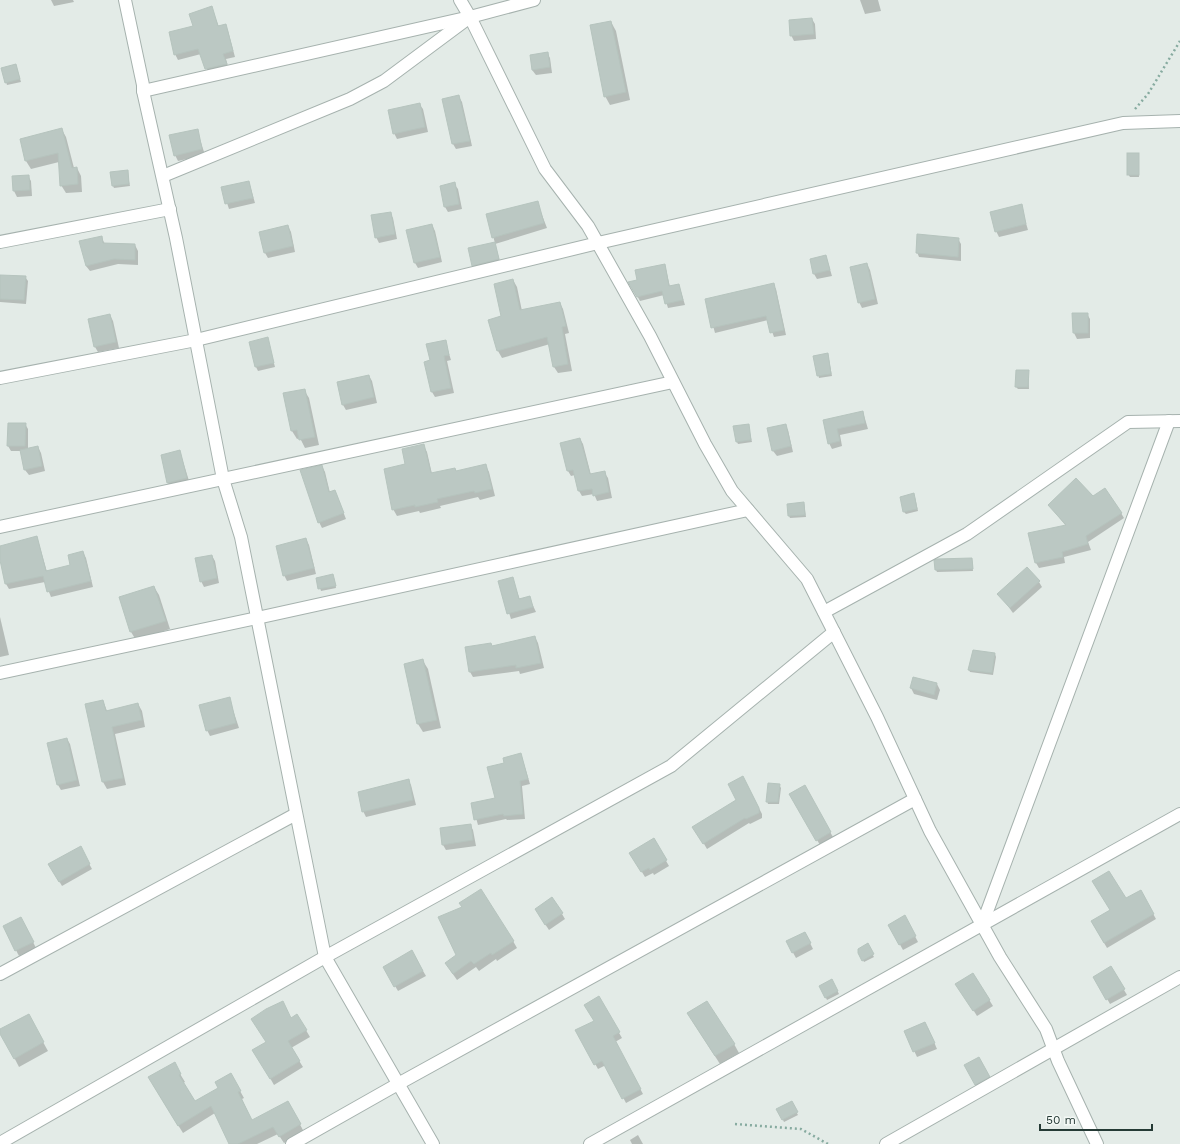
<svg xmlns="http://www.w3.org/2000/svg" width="1180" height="1144" viewBox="0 0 1180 1144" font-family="'Work Sans',sans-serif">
<rect width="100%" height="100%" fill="#e3ebe7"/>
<g fill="#0003">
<path d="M 51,0 L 73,0 L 74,2 L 54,6 Z"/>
<path d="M 860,0 L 878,0 L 881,11 L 865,14 Z"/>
<path d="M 211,7 L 219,27 L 225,25 L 228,31 L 235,57 L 226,59 L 229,70 L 209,74 L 201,54 L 178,60 L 175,54 L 194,27 Z"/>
<path d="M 812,19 L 815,24 L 816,39 L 794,41 L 791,35 Z"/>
<path d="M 611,22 L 616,31 L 630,100 L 610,105 L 605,96 Z"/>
<path d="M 547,53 L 550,58 L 552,73 L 536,75 L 532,70 Z"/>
<path d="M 16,65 L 21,82 L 7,85 L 2,69 Z"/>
<path d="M 459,97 L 462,102 L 472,146 L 456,149 L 453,144 L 443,100 Z"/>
<path d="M 419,104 L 423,109 L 428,132 L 397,139 L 394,133 Z"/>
<path d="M 62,130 L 66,137 L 74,168 L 77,168 L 81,176 L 82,192 L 66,193 L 61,185 L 59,162 L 31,169 L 26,161 L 21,140 Z"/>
<path d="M 197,130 L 205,155 L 178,161 L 175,155 Z"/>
<path d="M 1138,154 L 1139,177 L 1130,177 L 1128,174 Z"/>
<path d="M 127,171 L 130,186 L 114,188 L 113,186 Z"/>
<path d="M 28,176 L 31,181 L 32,196 L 17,197 L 14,191 L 13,177 Z"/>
<path d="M 249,182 L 255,203 L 229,209 L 222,188 Z"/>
<path d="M 454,184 L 458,189 L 462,209 L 448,212 L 445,207 Z"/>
<path d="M 537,202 L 547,228 L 495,244 L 501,265 L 476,271 L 469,249 L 495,243 L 487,215 Z"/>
<path d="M 1021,206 L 1028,230 L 999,237 L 996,231 Z"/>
<path d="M 390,213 L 393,218 L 397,239 L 379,243 L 376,237 Z"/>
<path d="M 432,225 L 435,231 L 442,262 L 418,268 L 415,263 L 407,231 Z"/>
<path d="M 288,226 L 291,232 L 295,252 L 268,258 L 265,253 Z"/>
<path d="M 101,237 L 105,244 L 135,245 L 138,251 L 138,265 L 118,264 L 90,271 L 86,266 Z"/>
<path d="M 958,239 L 961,244 L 961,261 L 919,257 L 917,252 Z"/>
<path d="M 826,256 L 832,276 L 817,279 L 814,274 Z"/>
<path d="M 867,264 L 870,270 L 878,304 L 862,308 L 859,302 Z"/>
<path d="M 665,265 L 670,287 L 679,285 L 685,305 L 668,308 L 664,295 L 640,301 L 630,283 L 638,281 Z"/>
<path d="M 25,277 L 28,281 L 26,304 L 0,302 L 0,289 Z"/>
<path d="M 513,280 L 517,287 L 522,311 L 560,303 L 563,309 L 569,333 L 565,334 L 572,371 L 558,373 L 554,367 L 550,344 L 502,358 L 498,351 L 489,321 L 503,317 Z"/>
<path d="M 773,285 L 776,289 L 786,335 L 774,337 L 768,320 L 715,333 L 706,300 Z"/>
<path d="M 1073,314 L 1087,314 L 1090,319 L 1090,338 L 1077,339 L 1074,333 Z"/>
<path d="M 110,315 L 113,321 L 119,348 L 98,352 L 95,347 Z"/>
<path d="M 267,338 L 275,367 L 258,371 L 256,367 Z"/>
<path d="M 445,341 L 451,360 L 447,361 L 454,393 L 435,397 L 432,392 L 431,361 Z"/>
<path d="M 828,354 L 832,376 L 819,378 L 814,356 Z"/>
<path d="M 1028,371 L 1029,389 L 1018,389 L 1016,387 Z"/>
<path d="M 369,376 L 372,381 L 377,403 L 346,410 L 343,405 Z"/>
<path d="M 304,390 L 309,398 L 319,445 L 305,448 L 300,438 L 297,439 L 292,431 Z"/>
<path d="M 863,412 L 868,429 L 840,435 L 842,446 L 832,449 L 829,443 L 824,421 Z"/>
<path d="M 25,424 L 28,429 L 28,449 L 38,447 L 41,453 L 45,471 L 29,475 L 25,470 L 21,451 L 11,451 L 8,446 Z"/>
<path d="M 748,425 L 752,442 L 738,444 L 737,442 Z"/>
<path d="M 785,425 L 788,430 L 793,452 L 777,456 L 773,451 Z"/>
<path d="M 580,439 L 583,444 L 591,475 L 604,472 L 608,478 L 612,498 L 597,501 L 594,494 L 582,496 L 579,491 L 575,475 L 571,476 L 568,471 Z"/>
<path d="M 423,445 L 427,452 L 432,474 L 455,469 L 457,472 L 486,466 L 489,472 L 495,496 L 480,500 L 478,497 L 440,506 L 441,508 L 420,513 L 419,511 L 397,516 L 393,509 L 406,465 Z"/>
<path d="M 180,452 L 190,484 L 171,488 L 168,483 Z"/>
<path d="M 322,466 L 325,472 L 330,493 L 335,491 L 346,519 L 322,528 L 319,522 Z"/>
<path d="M 915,497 L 918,511 L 906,514 L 904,512 Z"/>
<path d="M 1093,497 L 1121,513 L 1124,518 L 1088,542 L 1091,550 L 1064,557 L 1065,563 L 1039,568 L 1036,563 L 1029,534 L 1066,526 L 1049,505 Z"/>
<path d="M 804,503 L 806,517 L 790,518 L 789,516 Z"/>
<path d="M 37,537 L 47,572 L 71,566 L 83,552 L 86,558 L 93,587 L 51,597 L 45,582 L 9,589 L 6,584 L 0,547 Z"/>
<path d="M 306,539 L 309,545 L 316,574 L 287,581 L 284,575 Z"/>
<path d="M 212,556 L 215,561 L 219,583 L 204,587 L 201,581 Z"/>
<path d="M 972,559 L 973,571 L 937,572 L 936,570 Z"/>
<path d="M 334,578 L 336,588 L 321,591 L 317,579 Z"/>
<path d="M 512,578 L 520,600 L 529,597 L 536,612 L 511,619 L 499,582 Z"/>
<path d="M 1039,582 L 1042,587 L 1013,613 L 999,594 Z"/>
<path d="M 154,587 L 159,595 L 170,629 L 136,640 L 131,632 Z"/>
<path d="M 0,617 L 9,655 L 0,657 Z"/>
<path d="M 535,637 L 538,643 L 544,668 L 520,674 L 519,671 L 473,677 L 470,672 L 492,647 Z"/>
<path d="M 995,654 L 996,657 L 993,675 L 970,672 L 969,670 Z"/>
<path d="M 423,661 L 428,669 L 441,728 L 423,732 L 418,724 Z"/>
<path d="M 914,678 L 937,684 L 940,690 L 937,700 L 914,694 L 911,688 Z"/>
<path d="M 229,698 L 239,728 L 210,736 L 207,730 Z"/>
<path d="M 103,701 L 107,711 L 138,704 L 142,711 L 145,727 L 115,734 L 126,785 L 107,789 L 103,782 Z"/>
<path d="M 67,739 L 70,744 L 80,786 L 61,790 L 58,785 L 48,744 Z"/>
<path d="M 521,754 L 530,784 L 522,786 L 525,819 L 507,820 L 506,819 L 478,825 L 472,804 L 496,799 L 506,764 Z"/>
<path d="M 408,780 L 411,785 L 416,805 L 366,817 L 363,811 Z"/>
<path d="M 746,783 L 762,814 L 762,818 L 750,824 L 749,823 L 707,849 L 694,827 L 737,800 Z"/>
<path d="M 779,785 L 781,788 L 779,804 L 768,804 L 767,801 Z"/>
<path d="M 804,787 L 833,837 L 820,845 L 790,794 Z"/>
<path d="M 470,825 L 473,830 L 476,846 L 446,850 L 443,845 Z"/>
<path d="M 654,840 L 669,866 L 654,875 L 653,873 L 645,877 L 631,854 Z"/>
<path d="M 80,848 L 92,869 L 62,886 L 49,864 Z"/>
<path d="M 1140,891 L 1156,919 L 1107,948 L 1092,922 Z"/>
<path d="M 562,914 L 565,919 L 549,930 L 539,915 Z"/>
<path d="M 905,917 L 918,942 L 903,950 L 889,925 Z"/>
<path d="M 24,924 L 36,948 L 19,956 L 4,927 Z"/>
<path d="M 805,933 L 813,949 L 796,958 L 787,942 Z"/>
<path d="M 513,941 L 517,948 L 497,961 L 496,959 L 479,971 L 476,967 L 457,980 L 450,970 L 458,956 Z"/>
<path d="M 867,945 L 874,957 L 864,962 L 859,953 Z"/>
<path d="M 412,952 L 426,976 L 398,991 L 384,967 Z"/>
<path d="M 1111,968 L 1127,995 L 1110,1004 L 1095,977 Z"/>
<path d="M 973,974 L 993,1006 L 977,1016 L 960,989 Z"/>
<path d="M 832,980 L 839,994 L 827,1000 L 820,986 Z"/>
<path d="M 599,998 L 622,1038 L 615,1042 L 643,1094 L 626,1103 L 606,1065 L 598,1069 L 577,1031 L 595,1022 Z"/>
<path d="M 28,1015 L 48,1051 L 19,1067 L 0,1030 Z"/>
<path d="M 297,1015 L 310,1037 L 291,1048 L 303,1067 L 274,1085 L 254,1050 L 267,1042 Z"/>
<path d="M 693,1022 L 734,1044 L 739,1053 L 720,1064 Z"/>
<path d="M 928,1028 L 937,1049 L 917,1057 L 905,1031 Z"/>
<path d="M 979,1058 L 992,1082 L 979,1090 L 975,1084 Z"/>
<path d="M 174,1064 L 185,1082 L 183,1083 L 194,1102 L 220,1088 L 231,1075 L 244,1098 L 242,1099 L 252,1121 L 288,1102 L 304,1132 L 284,1143 L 278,1134 L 257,1144 L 230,1144 L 215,1113 L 183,1133 L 153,1085 Z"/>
<path d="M 791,1103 L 798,1115 L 784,1122 L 778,1110 Z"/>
<path d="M 638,1135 L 643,1144 L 632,1144 L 630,1140 Z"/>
</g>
<g fill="#bbc8c3" stroke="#b6c4be">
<path d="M 212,6 L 218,26 L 226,24 L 233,51 L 223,54 L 227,64 L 205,69 L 198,49 L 174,55 L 169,32 L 193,26 L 189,14 Z"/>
<path d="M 812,18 L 814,34 L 790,36 L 789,20 Z"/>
<path d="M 611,21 L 626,92 L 604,97 L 590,25 Z"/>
<path d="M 548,52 L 550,67 L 532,70 L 530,55 Z"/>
<path d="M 16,64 L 20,79 L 5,83 L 1,68 Z"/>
<path d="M 459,95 L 470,141 L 452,144 L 442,99 Z"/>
<path d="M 420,103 L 425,127 L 393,134 L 388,110 Z"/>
<path d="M 62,128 L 72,168 L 77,167 L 78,184 L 60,186 L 58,153 L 25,161 L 20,139 Z"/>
<path d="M 198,129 L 202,149 L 174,156 L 169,135 Z"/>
<rect x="1127" y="153" width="12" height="22"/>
<path d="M 128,170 L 129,184 L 112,186 L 110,172 Z"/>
<path d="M 29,175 L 30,190 L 13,191 L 12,176 Z"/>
<path d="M 249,181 L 253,198 L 225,204 L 221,187 Z"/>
<path d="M 455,182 L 459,204 L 444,207 L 440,186 Z"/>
<path d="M 538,201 L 544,223 L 492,238 L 486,214 Z"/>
<path d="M 1022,204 L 1026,224 L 995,232 L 990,212 Z"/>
<path d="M 391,212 L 395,234 L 375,238 L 371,215 Z"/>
<path d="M 432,224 L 440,257 L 414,263 L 406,230 Z"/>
<path d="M 288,225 L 293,246 L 264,253 L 259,232 Z"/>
<path d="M 917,234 L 959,238 L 958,257 L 916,253 Z"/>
<path d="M 102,236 L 103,243 L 135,244 L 135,260 L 114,259 L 86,266 L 79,241 Z"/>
<path d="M 495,242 L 499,259 L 472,266 L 468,248 Z"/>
<path d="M 826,255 L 830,270 L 813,274 L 810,259 Z"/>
<path d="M 867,263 L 875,299 L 858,303 L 850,267 Z"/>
<path d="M 665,264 L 669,286 L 679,284 L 683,300 L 665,304 L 662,291 L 637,297 L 628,282 L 637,280 L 635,270 Z"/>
<path d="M 0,275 L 26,276 L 24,300 L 0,299 Z"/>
<path d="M 513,279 L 520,310 L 560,302 L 566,326 L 562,327 L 568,364 L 553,367 L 547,337 L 497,351 L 488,320 L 501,316 L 494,284 Z"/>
<path d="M 774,283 L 784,330 L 770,333 L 766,316 L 711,328 L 705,299 Z"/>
<path d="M 1072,313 L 1088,313 L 1088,333 L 1073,333 Z"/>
<path d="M 110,314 L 116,342 L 94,347 L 88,319 Z"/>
<path d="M 268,337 L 274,363 L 255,367 L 249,342 Z"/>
<path d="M 446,340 L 449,355 L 444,356 L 451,388 L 431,392 L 424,362 L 430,360 L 426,344 Z"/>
<path d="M 828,353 L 831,374 L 817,376 L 813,356 Z"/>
<path d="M 1016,370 L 1029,370 L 1028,387 L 1015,387 Z"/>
<path d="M 369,375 L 374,397 L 342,405 L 337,382 Z"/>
<path d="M 305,389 L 315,437 L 299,440 L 297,430 L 291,431 L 283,393 Z"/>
<path d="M 863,411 L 865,423 L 837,429 L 840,441 L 828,444 L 823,420 Z"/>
<path d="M 8,423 L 26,423 L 25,446 L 7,446 Z"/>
<path d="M 749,424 L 751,440 L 736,442 L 733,426 Z"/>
<path d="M 786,424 L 791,446 L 772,451 L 767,428 Z"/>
<path d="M 580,438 L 590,474 L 605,471 L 609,492 L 593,496 L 592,489 L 578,491 L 573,470 L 567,471 L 560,443 Z"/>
<path d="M 424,444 L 431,473 L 455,468 L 456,471 L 486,464 L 492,489 L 475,493 L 474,491 L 437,499 L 438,502 L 415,507 L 415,505 L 392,510 L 384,469 L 405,464 L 402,449 Z"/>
<path d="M 38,446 L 42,466 L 24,470 L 20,450 Z"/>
<path d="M 180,450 L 187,478 L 167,483 L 161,455 Z"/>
<path d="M 322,465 L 329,492 L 335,490 L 344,513 L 318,523 L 300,470 Z"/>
<path d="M 1076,478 L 1093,496 L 1105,488 L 1122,513 L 1086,536 L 1088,544 L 1062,552 L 1063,557 L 1035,563 L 1028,533 L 1066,525 L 1048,505 Z"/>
<path d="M 914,493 L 917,509 L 903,512 L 900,497 Z"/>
<path d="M 804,502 L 805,515 L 788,516 L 787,504 Z"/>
<path d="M 37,536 L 46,571 L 70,565 L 68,555 L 83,551 L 91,581 L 47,592 L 43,576 L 5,584 L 0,560 L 0,546 Z"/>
<path d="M 306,538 L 314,568 L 283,576 L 276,546 Z"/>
<path d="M 212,555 L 217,578 L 200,582 L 195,558 Z"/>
<path d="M 972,558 L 973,569 L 935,570 L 934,560 L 937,559 Z"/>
<path d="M 1027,567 L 1040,581 L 1010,608 L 997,594 Z"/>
<path d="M 333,574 L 336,586 L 318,589 L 316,578 Z"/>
<path d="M 513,577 L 519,599 L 530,596 L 533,607 L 507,614 L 498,581 Z"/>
<path d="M 154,586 L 166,621 L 130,632 L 119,597 Z"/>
<path d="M 535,636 L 541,663 L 516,668 L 516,665 L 469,672 L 465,647 L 491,643 L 492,646 Z"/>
<path d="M 973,650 L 995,653 L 992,673 L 968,670 Z"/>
<path d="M 423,659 L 437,720 L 417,724 L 404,664 Z"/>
<path d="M 913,677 L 937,683 L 934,695 L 910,688 Z"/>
<path d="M 230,697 L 236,723 L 206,731 L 199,705 Z"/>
<path d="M 103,700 L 106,711 L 138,703 L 142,720 L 112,727 L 123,778 L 102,782 L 85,704 Z"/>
<path d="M 67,738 L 77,780 L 57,785 L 47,743 Z"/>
<path d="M 521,753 L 528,779 L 520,781 L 523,814 L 504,816 L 503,814 L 474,820 L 471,803 L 495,798 L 487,767 L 504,763 L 503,758 Z"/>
<path d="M 743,776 L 759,808 L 759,813 L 746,819 L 745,818 L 703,844 L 692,827 L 736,800 L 728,784 Z"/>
<path d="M 409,779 L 413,800 L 362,812 L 358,792 Z"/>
<path d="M 768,783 L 780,784 L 778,802 L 766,802 Z"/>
<path d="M 805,785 L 831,832 L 816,841 L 789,794 Z"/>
<path d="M 471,824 L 473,840 L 442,845 L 440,828 Z"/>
<path d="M 654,838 L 667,860 L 650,870 L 649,868 L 641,872 L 629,853 Z"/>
<path d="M 81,846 L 90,864 L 59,882 L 48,864 Z"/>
<path d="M 1109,871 L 1126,898 L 1141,890 L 1154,914 L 1104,943 L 1091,921 L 1110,910 L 1092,881 Z"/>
<path d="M 481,889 L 514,941 L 492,955 L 491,953 L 474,964 L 471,961 L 453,974 L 445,963 L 456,955 L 438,917 L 462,907 L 459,903 Z"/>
<path d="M 552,897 L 563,913 L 545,925 L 535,909 Z"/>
<path d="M 905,915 L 916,936 L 899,945 L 888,925 Z"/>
<path d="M 21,917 L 34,942 L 15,951 L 3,926 Z"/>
<path d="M 805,932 L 811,943 L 792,953 L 786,941 Z"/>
<path d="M 868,943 L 874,954 L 862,961 L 858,953 L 858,949 Z"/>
<path d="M 412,950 L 423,971 L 394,987 L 383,967 Z"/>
<path d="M 1111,966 L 1125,989 L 1106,1000 L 1093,977 Z"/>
<path d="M 973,973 L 990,1000 L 973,1011 L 955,984 Z"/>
<path d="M 832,979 L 838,991 L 825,998 L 819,986 Z"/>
<path d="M 599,996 L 620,1032 L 613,1036 L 641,1089 L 622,1099 L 602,1061 L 594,1065 L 575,1030 L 594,1021 L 584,1005 Z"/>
<path d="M 283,1001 L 291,1018 L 297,1014 L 307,1030 L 288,1041 L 300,1061 L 270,1079 L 252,1050 L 266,1042 L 251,1019 L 266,1009 Z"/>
<path d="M 707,1001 L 735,1044 L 715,1056 L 687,1013 Z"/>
<path d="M 29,1014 L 44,1042 L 14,1059 L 0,1034 L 0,1029 Z"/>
<path d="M 925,1022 L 935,1043 L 913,1052 L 904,1031 Z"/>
<path d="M 979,1057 L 990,1077 L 975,1085 L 964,1065 Z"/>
<path d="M 175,1062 L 181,1074 L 179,1075 L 195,1101 L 218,1088 L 215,1082 L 231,1073 L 241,1091 L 238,1092 L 252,1120 L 288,1101 L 301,1124 L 279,1137 L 273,1127 L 238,1144 L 229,1144 L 211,1106 L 178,1126 L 148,1077 Z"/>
<path d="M 792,1101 L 798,1112 L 782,1120 L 776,1109 Z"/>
</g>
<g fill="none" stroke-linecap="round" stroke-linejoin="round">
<g stroke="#a6b2ae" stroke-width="14">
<g id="minor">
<path d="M 125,0 L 143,85 L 143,91 L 176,238 L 223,479 L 241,537 L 325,957 L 433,1144"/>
<path d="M 460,0 L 470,17 L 545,169 L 588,226 L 650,336 L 705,444 L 732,491 L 807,579 L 877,717 L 930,831 L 1000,957 L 1046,1029 L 1058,1061 L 1097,1144"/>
<path d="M 143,91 L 470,17 L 534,0"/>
<path d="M 163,176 L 350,99 L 384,81 L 466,20"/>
<path d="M 0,242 L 170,209"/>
<path d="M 0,378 L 196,340 L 598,243 L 1123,123 L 1180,121"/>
<path d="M 0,527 L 673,382"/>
<path d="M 824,612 L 967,534 L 1128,422 L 1180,421"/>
<path d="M 0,673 L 257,618 L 748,510"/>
<path d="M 982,925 L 1169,421"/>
<path d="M 0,974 L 296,814"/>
<path d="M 0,1143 L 325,957 L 671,766 L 834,632"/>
<path d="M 292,1144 L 398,1084 L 915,799"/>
<path d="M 590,1144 L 1180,814"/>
<path d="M 886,1144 L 1180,977"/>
</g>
</g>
<g stroke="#87aba0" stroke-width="2.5" stroke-dasharray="2 3" stroke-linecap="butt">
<path d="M 1135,109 L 1148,94 L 1180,41"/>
<path d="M 735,1124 L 801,1129 L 828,1144"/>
</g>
<use href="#minor" stroke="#fff" stroke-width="12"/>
</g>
<path d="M1040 1124v6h112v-6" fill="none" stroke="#253a35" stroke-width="2"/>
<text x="1046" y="1124" font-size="12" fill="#253a35" stroke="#f3f8f5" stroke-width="3" paint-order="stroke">50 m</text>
</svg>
